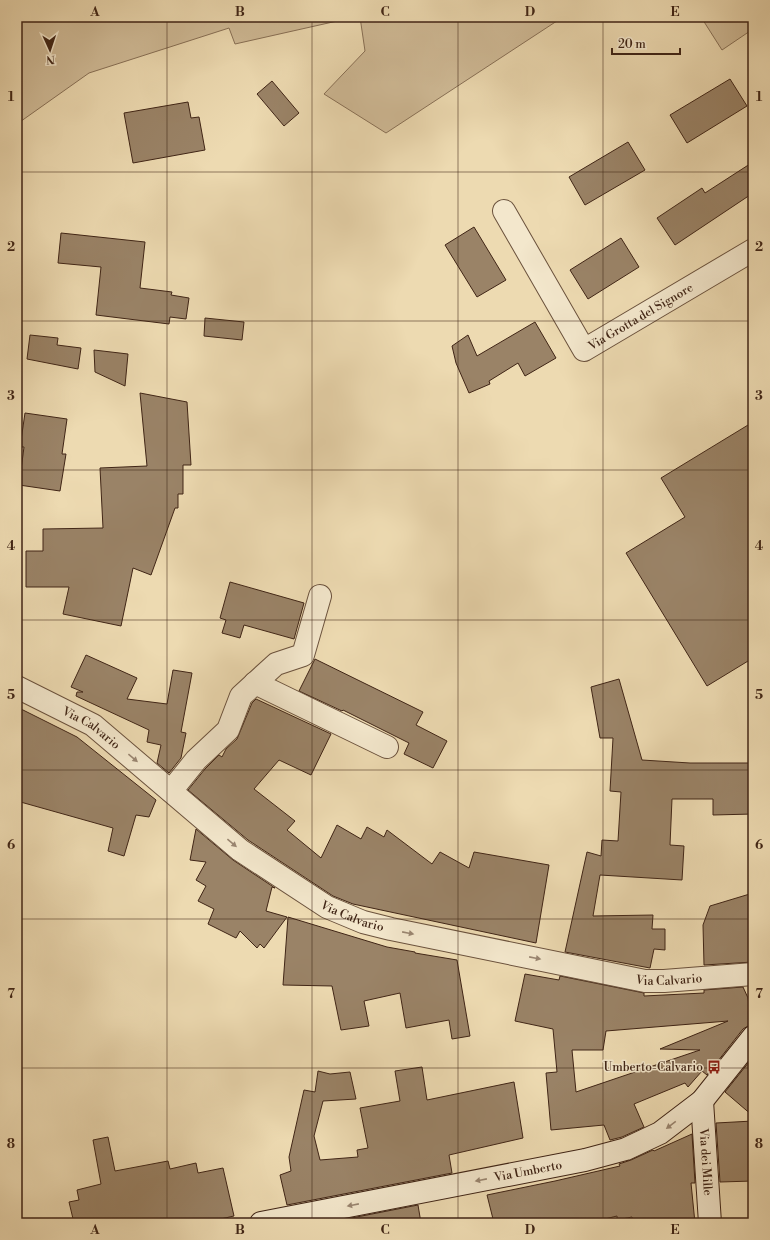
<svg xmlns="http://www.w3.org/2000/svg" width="770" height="1240" viewBox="0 0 770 1240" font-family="'Libre Bodoni',serif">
<rect width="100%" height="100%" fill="#eddab1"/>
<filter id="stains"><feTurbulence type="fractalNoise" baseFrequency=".005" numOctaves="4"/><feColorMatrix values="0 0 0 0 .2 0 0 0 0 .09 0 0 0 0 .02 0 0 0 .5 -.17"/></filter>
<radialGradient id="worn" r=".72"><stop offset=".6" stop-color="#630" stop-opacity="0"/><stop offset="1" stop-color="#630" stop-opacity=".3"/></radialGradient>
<g fill="#d0bb97" stroke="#887056">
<path d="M 17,17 L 355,17 L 235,44 L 229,28 L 89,73 L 17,124 Z"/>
<path d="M 360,17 L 563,17 L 386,133 L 324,94 L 365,51 Z"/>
<path d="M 701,17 L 753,17 L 753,29 L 722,50 Z"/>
</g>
<g fill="#9a8367" stroke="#402516" fill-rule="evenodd">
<path d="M 730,79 L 747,106 L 687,143 L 670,115 Z"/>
<path d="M 272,81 L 299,113 L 284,126 L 257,94 Z"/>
<path d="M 188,102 L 191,118 L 199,117 L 205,150 L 133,163 L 124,113 Z"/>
<path d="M 628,142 L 645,170 L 585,205 L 569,177 Z"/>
<path d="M 753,162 L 753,193 L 675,245 L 657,218 L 702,188 L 705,193 Z"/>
<path d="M 474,227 L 506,280 L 477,297 L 445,245 Z"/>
<path d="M 61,233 L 145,242 L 140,288 L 172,292 L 171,295 L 189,298 L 186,319 L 170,317 L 169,324 L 96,315 L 101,267 L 58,263 Z"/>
<path d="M 621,238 L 639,267 L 588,299 L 570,270 Z"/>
<path d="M 205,318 L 244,322 L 242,340 L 204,336 Z"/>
<path d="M 535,322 L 556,358 L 525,376 L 518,363 L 489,381 L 490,384 L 469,393 L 456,363 L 452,346 L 468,335 L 477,356 Z"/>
<path d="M 30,335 L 58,338 L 57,345 L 81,348 L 78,369 L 27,359 Z"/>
<path d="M 94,350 L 128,354 L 125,386 L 95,372 Z"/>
<path d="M 140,393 L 187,402 L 191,465 L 183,465 L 183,494 L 178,494 L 178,508 L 175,508 L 151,575 L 133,568 L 121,626 L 63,614 L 69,587 L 26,587 L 26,551 L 43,551 L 43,529 L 103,528 L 100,468 L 147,466 Z"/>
<path d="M 25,413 L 67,419 L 62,454 L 66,454 L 60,491 L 19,485 L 24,447 L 20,447 Z"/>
<path d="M 753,422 L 753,658 L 707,686 L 626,553 L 685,517 L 661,478 Z"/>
<path d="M 230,582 L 304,603 L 294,639 L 244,625 L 240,638 L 222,633 L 226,620 L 220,618 Z"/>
<path d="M 86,655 L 137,678 L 127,699 L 167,704 L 173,670 L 192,673 L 181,732 L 186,733 L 181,758 L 169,773 L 157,763 L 161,745 L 147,742 L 149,730 L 76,696 L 77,692 L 83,692 L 71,687 Z"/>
<path d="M 315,659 L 423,712 L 416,725 L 447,741 L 433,768 L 404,754 L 409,743 L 343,710 L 342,711 L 299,691 Z"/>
<path d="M 619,679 L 642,760 L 690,763 L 753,763 L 753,814 L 713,815 L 713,799 L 672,799 L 670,845 L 684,846 L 682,880 L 600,875 L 593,916 L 653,915 L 652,929 L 665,929 L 665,950 L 654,949 L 650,968 L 565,952 L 587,852 L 601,856 L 602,840 L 618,841 L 621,792 L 610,791 L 613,738 L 600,738 L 591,687 Z"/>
<path d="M 256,699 L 331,734 L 311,775 L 279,760 L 254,789 L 295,821 L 287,830 L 321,858 L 337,825 L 361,839 L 367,827 L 384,837 L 387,830 L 432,864 L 440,852 L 469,868 L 474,852 L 549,865 L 536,943 L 353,904 L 333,896 L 248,840 L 188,790 L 205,769 L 219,755 L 222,757 L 226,749 L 237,739 L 252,703 Z"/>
<path d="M 17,707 L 77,737 L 156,800 L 149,817 L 136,815 L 124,856 L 108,851 L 113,828 L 17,801 Z"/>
<path d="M 196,829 L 233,860 L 275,888 L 272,887 L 266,911 L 287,917 L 264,948 L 260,944 L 257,948 L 240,931 L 236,938 L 208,924 L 214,909 L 198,901 L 206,886 L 196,880 L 206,862 L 190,860 Z"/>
<path d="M 753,893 L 753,962 L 704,965 L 703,925 L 710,906 Z"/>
<path d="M 288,917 L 387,947 L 415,952 L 415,953 L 457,960 L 470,1036 L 452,1039 L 449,1020 L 406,1028 L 400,993 L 364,1001 L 369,1026 L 341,1030 L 332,986 L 283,985 Z"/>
<path d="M 525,974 L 559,980 L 560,976 L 644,993 L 644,996 L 704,993 L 704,990 L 743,987 L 748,998 L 752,1025 L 748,1026 L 743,1029 L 707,1075 L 702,1071 L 688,1087 L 685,1083 L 634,1104 L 644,1127 L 622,1137 L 610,1140 L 604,1125 L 551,1130 L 546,1073 L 557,1072 L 553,1029 L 515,1021 ZM 728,1021 L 660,1049 L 700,1050 L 576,1092 L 572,1050 L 603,1050 L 606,1031 Z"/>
<path d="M 753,1057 L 753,1116 L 725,1092 Z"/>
<path d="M 422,1067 L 427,1100 L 514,1082 L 523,1138 L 449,1155 L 452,1173 L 287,1205 L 280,1175 L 291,1171 L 289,1157 L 304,1090 L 315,1092 L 318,1071 L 330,1074 L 350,1072 L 356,1099 L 323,1101 L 314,1136 L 320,1160 L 358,1157 L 357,1150 L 368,1148 L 360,1108 L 400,1101 L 395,1071 Z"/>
<path d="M 753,1121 L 753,1181 L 720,1182 L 716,1123 Z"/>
<path d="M 692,1134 L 695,1183 L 691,1183 L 695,1223 L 633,1223 L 632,1217 L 617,1220 L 617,1216 L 589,1223 L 494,1223 L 487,1195 L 555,1181 L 620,1166 L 619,1164 L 631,1160 L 653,1150 L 654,1151 Z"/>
<path d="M 108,1137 L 115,1171 L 168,1161 L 170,1169 L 196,1163 L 198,1173 L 223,1168 L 234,1216 L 203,1223 L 74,1223 L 69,1202 L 79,1200 L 77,1190 L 101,1184 L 93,1140 Z"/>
<path d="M 418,1205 L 421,1223 L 326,1223 Z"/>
</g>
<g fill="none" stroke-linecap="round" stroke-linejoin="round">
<g stroke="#6b523d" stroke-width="24">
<g id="street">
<path id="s1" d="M 504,211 L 584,350 L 753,250"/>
<path d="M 255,683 L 387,747"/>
<path id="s2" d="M 17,687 L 93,725 L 240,850 L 327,907 L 363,922 L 391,929 L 645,981 L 664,981 L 753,974"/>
<path d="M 171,791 L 196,760 L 228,730 L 241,696 L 276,664 L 303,655 L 320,596"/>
</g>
</g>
<g stroke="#402516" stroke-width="24">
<g id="secondary">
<path id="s3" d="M 702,1101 L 710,1223"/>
<path id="s4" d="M 261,1223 L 585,1160 L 626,1149 L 660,1133 L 702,1101 L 753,1037"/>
</g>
</g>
<use href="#street" stroke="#f3e7cc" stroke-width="22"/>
<use href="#secondary" stroke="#f3e7cc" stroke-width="22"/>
</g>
<defs><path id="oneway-solid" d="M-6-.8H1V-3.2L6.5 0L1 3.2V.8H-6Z"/></defs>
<g fill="#9a8671">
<use href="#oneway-solid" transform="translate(133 758) rotate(40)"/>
<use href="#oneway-solid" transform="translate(232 843) rotate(40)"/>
<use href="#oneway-solid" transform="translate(408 933) rotate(11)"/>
<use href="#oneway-solid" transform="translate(535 958) rotate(11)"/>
<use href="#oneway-solid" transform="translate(671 1125) rotate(143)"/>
<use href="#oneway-solid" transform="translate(481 1180) rotate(169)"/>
<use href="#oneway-solid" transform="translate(353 1205) rotate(169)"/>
</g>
<path fill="none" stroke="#402516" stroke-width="1" stroke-opacity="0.55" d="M 167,17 L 167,1223M 312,17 L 312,1223M 458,17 L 458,1223M 603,17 L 603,1223M 17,172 L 753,172M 17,321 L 753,321M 17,470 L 753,470M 17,620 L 753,620M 17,770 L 753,770M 17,919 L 753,919M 17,1068 L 753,1068"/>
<defs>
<g id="bus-bare" transform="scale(1.08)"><path d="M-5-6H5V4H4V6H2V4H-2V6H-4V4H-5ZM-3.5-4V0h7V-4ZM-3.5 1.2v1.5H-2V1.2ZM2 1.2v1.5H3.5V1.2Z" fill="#8f2418" stroke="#f3e7cc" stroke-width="2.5" paint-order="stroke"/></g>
</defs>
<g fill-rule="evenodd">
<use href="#bus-bare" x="714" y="1067"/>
</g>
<g text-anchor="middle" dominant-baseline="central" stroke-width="3" stroke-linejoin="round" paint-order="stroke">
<g font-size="12" fill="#402516" stroke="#f3e7cc">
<text stroke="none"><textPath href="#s1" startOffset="226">Via Grotta del Signore</textPath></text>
<text stroke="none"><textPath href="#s2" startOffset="85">Via Calvario</textPath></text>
<text stroke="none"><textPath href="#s2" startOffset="409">Via Calvario</textPath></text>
<text stroke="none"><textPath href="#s2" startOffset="733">Via Calvario</textPath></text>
<text stroke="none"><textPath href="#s3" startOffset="61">Via dei Mille</textPath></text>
<text stroke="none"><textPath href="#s4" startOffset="272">Via Umberto</textPath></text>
</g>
<g font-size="12" fill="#402516" stroke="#f3e7cc" text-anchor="end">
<text x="703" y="1067">Umberto-Calvario</text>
</g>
</g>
<rect width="770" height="1240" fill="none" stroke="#eddab1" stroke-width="44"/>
<g transform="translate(50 50) rotate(177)" stroke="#f3e7cc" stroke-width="3" paint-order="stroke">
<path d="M0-3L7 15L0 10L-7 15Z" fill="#402516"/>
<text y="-6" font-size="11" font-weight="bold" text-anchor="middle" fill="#402516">N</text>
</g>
<path d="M612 48v6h68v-6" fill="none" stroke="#402516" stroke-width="2"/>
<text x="618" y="48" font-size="12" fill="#402516" stroke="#f3e7cc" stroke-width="3" paint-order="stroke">20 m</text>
<rect x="22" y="22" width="726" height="1196" fill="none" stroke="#402516" stroke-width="1.5"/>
<g font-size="13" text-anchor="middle" font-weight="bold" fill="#402516">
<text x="95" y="16">A</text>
<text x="240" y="16">B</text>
<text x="385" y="16">C</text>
<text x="530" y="16">D</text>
<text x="675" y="16">E</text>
<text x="11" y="101">1</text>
<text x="759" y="101">1</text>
<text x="11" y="251">2</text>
<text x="759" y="251">2</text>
<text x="11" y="400">3</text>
<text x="759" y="400">3</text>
<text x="11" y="550">4</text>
<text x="759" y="550">4</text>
<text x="11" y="699">5</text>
<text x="759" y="699">5</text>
<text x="11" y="849">6</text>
<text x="759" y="849">6</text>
<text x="11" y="998">7</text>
<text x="759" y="998">7</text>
<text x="11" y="1148">8</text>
<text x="759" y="1148">8</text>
<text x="95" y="1234">A</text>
<text x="240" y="1234">B</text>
<text x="385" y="1234">C</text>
<text x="530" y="1234">D</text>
<text x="675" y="1234">E</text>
</g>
<rect width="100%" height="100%" filter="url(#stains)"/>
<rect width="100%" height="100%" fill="url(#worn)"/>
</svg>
